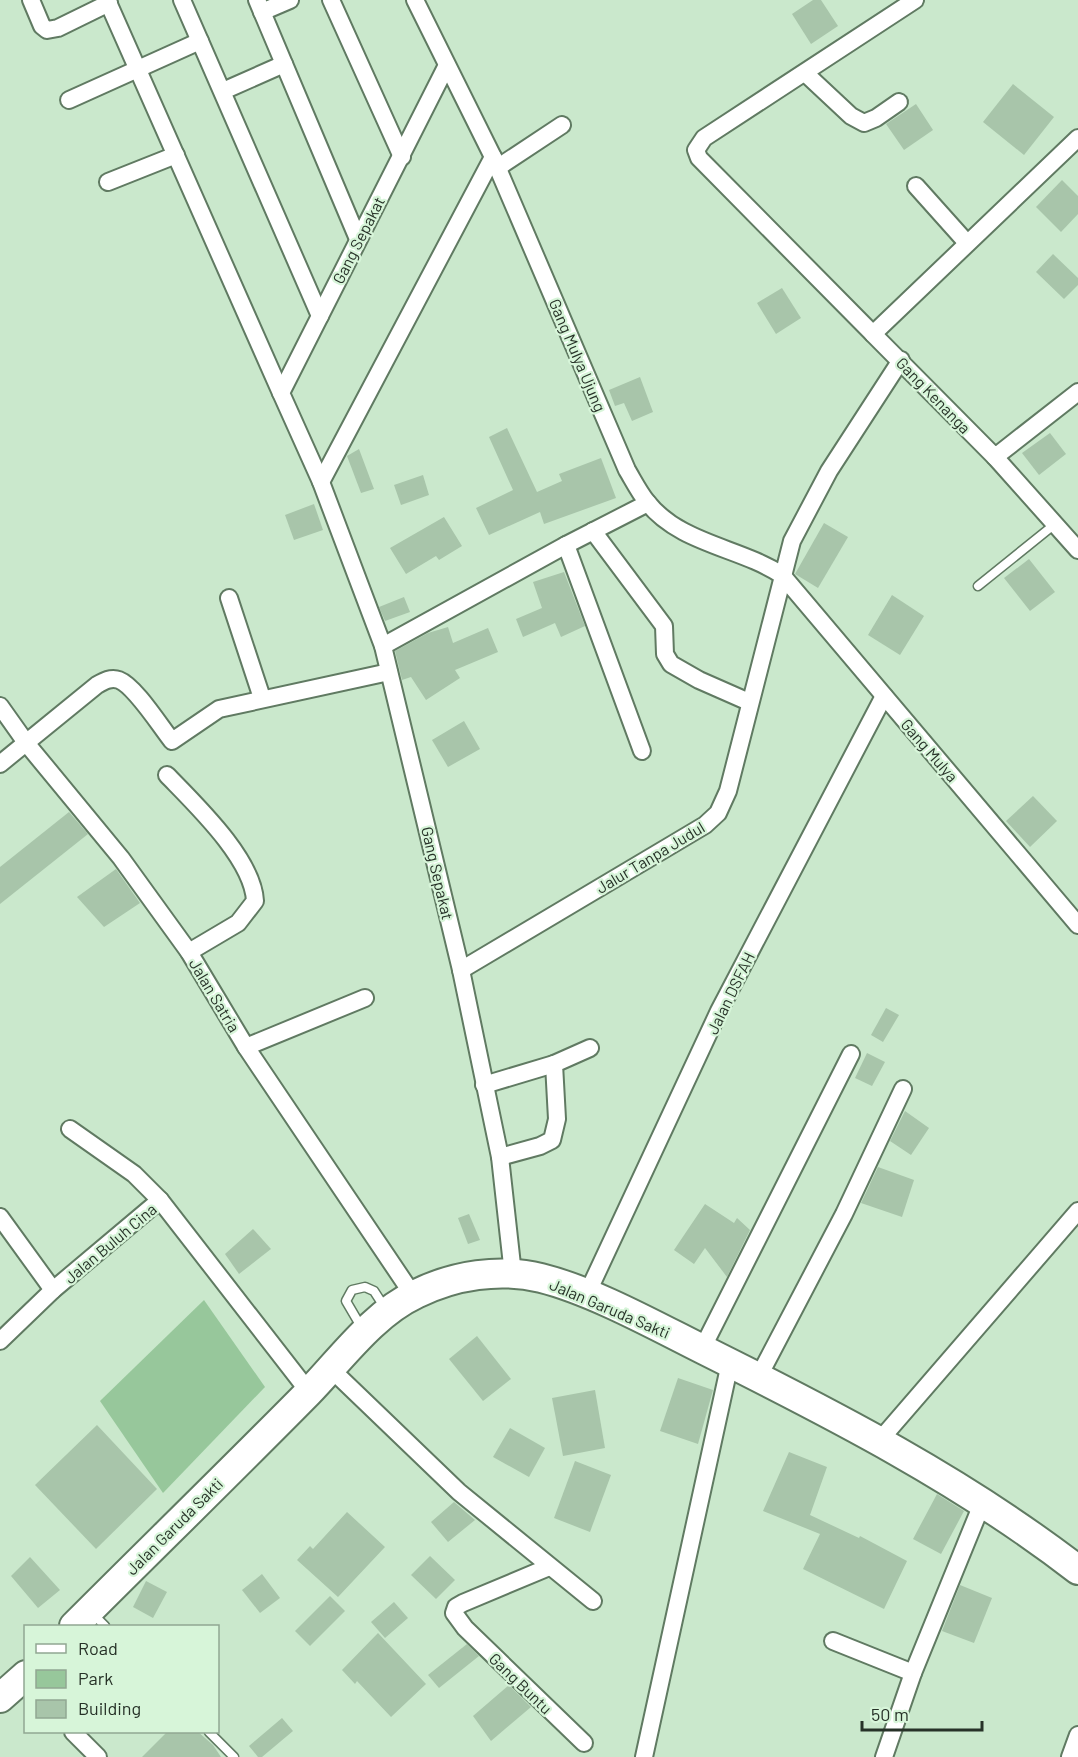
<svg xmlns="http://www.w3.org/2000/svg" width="1078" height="1757" viewBox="0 0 1078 1757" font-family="Barlow,sans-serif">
<rect width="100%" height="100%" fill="#cae8cc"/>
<path fill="#97c79b" d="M 204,1300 L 265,1387 L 163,1493 L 100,1401 Z"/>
<g fill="#a8c5aa">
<path d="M 813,0 L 821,0 L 838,26 L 811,44 L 792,14 Z"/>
<path d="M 1013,84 L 1054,117 L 1024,155 L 983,122 Z"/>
<path d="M 916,104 L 933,130 L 904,150 L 886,124 Z"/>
<path d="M 1062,180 L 1078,196 L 1078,214 L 1061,232 L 1036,207 Z"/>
<path d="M 1053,254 L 1078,278 L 1078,285 L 1064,299 L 1036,272 Z"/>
<path d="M 782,288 L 801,318 L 776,334 L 757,303 Z"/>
<path d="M 640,377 L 653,412 L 632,421 L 624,403 L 615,406 L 609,390 Z"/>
<path d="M 507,428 L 537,492 L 562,481 L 559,474 L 601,458 L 616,498 L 544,524 L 540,512 L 489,535 L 476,508 L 513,490 L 489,437 Z"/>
<path d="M 1050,433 L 1066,454 L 1039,475 L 1022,453 Z"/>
<path d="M 359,449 L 374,489 L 361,493 L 347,456 Z"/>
<path d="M 423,475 L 429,495 L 401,505 L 394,485 Z"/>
<path d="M 314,504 L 323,530 L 294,540 L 285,515 Z"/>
<path d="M 444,517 L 462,546 L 439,560 L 436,556 L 406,574 L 390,548 Z"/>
<path d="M 824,523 L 848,537 L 818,588 L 795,574 Z"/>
<path d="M 1029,559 L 1055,592 L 1030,611 L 1004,578 Z"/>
<path d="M 564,572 L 585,626 L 561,637 L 555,623 L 523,637 L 516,619 L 542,608 L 533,582 Z"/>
<path d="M 892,595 L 924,616 L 900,655 L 868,635 Z"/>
<path d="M 404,597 L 410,612 L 385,621 L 379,607 Z"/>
<path d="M 448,627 L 453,643 L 488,628 L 498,652 L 455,670 L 460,678 L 426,700 L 411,677 L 402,680 L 395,651 L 428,633 Z"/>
<path d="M 464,721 L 480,749 L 448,767 L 432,740 Z"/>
<path d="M 1033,796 L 1057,821 L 1030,847 L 1006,821 Z"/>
<path d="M 69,812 L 88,834 L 0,904 L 0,867 Z"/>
<path d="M 116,869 L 140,903 L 104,927 L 77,897 Z"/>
<path d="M 886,1008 L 899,1015 L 883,1042 L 871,1035 Z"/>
<path d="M 867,1053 L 885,1062 L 872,1086 L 855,1078 Z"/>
<path d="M 905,1111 L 929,1128 L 911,1155 L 890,1141 Z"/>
<path d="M 878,1167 L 914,1180 L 902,1217 L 861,1203 Z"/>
<path d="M 705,1204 L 734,1223 L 737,1218 L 750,1230 L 727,1277 L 705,1248 L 694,1264 L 674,1250 Z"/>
<path d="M 469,1214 L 480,1240 L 468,1244 L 458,1218 Z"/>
<path d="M 253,1229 L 271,1249 L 239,1274 L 225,1254 Z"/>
<path d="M 477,1336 L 511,1379 L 483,1401 L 449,1359 Z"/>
<path d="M 678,1378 L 713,1390 L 698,1444 L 660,1431 Z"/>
<path d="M 595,1390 L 605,1448 L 563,1456 L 552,1398 Z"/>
<path d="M 97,1425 L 157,1489 L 96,1549 L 35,1485 Z"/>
<path d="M 510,1428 L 545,1448 L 529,1477 L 493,1457 Z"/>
<path d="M 789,1452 L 827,1467 L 810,1515 L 859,1538 L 860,1536 L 907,1561 L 884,1609 L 803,1569 L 820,1534 L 763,1511 Z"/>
<path d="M 575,1461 L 611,1475 L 590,1532 L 554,1518 Z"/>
<path d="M 937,1494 L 964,1511 L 941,1554 L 913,1539 Z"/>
<path d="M 454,1502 L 475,1520 L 448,1542 L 431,1522 Z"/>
<path d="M 347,1512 L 385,1547 L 338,1597 L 297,1560 L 310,1546 L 313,1549 Z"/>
<path d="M 430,1556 L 455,1580 L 436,1599 L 411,1575 Z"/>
<path d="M 30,1557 L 60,1590 L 38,1608 L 11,1576 Z"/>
<path d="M 262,1574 L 280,1598 L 260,1613 L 242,1590 Z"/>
<path d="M 146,1581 L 167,1592 L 153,1618 L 133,1607 Z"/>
<path d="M 960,1585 L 992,1598 L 974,1643 L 942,1631 Z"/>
<path d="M 330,1596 L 345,1611 L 310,1646 L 295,1631 Z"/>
<path d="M 394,1602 L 408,1618 L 385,1638 L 371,1622 Z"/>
<path d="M 378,1633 L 426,1684 L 391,1717 L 357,1681 L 355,1684 L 342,1670 Z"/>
<path d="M 467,1644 L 479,1656 L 439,1688 L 428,1675 Z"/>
<path d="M 509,1685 L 531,1707 L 491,1741 L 473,1716 Z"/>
<path d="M 282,1718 L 293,1731 L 262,1757 L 258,1757 L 249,1746 Z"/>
<path d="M 168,1731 L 197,1731 L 213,1745 L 221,1757 L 142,1757 Z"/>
</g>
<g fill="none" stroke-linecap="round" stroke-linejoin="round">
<g stroke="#607a62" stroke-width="11">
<g id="service">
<path d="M 978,586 L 1055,524"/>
<path d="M 363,1330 L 346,1301 L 352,1290 L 365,1287 L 374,1291 L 385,1308"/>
<path d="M 92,1613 L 105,1626"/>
<path d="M 209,1732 L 234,1757"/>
</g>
</g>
<g stroke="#607a62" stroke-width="20">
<g id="minor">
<path d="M 31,0 L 42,26 L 47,30 L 58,28 L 109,3"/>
<path d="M 107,0 L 281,393"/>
<path d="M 182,0 L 320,316"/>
<path d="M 257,0 L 358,239"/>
<path d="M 331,0 L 402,157"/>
<path d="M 415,0 L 493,157 L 627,470 C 633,480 639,492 647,502 C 680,544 739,547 782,575 L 1078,925"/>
<path d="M 915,0 L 704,138 L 696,150 L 699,158 L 873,334 L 1078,138"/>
<path d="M 262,12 L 290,0"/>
<path d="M 446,67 L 281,393 L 321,482 L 383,646 L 461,970 L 500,1157 L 513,1274"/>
<path d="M 805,73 L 851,116 L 864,123 L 876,118 L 899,102"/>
<path d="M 223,91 L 284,64"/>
<path d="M 69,100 L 200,41"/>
<path d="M 497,168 L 562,125"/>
<path d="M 108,182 L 176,155"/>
<path d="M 916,186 L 967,243"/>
<path d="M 873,334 L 995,457 L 1078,392"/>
<path d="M 995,457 L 1078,550"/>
<path d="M 321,482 L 493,157"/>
<path d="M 593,531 L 664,626 L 665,654 L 671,664 L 699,680 L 749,702"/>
<path d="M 566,545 L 642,751"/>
<path d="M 229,598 L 262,698"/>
<path d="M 383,646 L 566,545 L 648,503"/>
<path d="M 0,706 L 27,744 L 121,858 L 189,952 L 246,1047 L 413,1295"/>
<path d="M 0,764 L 97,685 C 104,681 111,677 119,680 C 135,686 160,726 172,741 L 219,709 L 389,672"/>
<path d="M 167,775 C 196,805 253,859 255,901 L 238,923 L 189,952"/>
<path d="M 461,970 L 705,825 L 718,813 L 728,791 L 792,541 L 829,471 L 901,360"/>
<path d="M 246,1047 L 365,998"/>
<path d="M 484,1085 L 554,1064"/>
<path d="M 70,1129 L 134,1174 L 160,1200 L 309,1392"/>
<path d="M 500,1157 L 540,1146 L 552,1140 L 557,1119 L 554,1064 L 590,1048"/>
<path d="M 0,1217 L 53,1290"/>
<path d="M 587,1294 L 719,1011 L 884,696"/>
<path d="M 0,1341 L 53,1290 L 160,1200"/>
<path d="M 702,1349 L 851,1054"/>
<path d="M 331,1369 L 459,1492 L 593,1601"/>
<path d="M 759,1376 L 844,1214 L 903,1089"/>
<path d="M 880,1440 L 1078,1211"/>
<path d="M 549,1567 L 463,1603 L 456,1607 L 454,1613 L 465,1628 L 584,1743"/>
<path d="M 833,1641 L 913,1673"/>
<path d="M 73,1732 L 98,1757"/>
<path d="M 644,1757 L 730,1363"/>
<path d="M 884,1757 L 913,1673 L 982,1504"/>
<path d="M 1070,1757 L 1078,1735"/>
</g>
</g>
<g stroke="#607a62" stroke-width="32">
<g id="trunk">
<path d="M 74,1626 C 152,1548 231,1471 308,1393 C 341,1359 373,1314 416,1294 C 454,1275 500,1268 541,1278 C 593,1291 656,1326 704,1350 C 834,1415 963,1481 1078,1570"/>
<path d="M 0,1698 L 26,1675"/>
</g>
</g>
<use href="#service" stroke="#fff" stroke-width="8"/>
<use href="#minor" stroke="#fff" stroke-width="16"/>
<use href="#trunk" stroke="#fff" stroke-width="28"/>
</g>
<g text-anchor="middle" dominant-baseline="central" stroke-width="4.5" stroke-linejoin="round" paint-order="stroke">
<g font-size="16" fill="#273228" stroke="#d7f5d9">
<text transform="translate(358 240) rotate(-63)">Gang Sepakat</text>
<text transform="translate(578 355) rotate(67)">Gang Mulya Ujung</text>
<text transform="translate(934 395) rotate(46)">Gang Kenanga</text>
<text transform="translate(930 750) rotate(49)">Gang Mulya</text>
<text transform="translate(650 857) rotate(-31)">Jalur Tanpa Judul</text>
<text transform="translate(438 873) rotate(77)">Gang Sepakat</text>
<text transform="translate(730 993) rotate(-64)">Jalan DSFAH</text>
<text transform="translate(215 995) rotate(59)">Jalan Satria</text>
<text transform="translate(110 1243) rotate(-40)">Jalan Buluh Cina</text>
<text transform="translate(610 1308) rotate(23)">Jalan Garuda Sakti</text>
<text transform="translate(174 1526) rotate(-45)">Jalan Garuda Sakti</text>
<text transform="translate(521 1683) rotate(44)">Gang Buntu</text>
</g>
</g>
<rect x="24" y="1625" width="195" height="108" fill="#d7f5d9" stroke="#91a792" stroke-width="1.5"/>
<rect x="36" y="1644" width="30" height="9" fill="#ffffff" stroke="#91a792" stroke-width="1.5"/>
<text x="78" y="1655" font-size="18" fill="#273228">Road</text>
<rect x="36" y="1670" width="30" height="18" fill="#97c79b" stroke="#91a792" stroke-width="1.5"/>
<text x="78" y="1685" font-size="18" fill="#273228">Park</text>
<rect x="36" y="1700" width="30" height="18" fill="#a8c5aa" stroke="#91a792" stroke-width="1.5"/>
<text x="78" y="1715" font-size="18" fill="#273228">Building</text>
<path d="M862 1721v9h120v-9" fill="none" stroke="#273228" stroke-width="3"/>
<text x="871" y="1721" font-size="18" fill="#273228" stroke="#d7f5d9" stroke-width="4.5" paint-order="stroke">50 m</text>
</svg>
